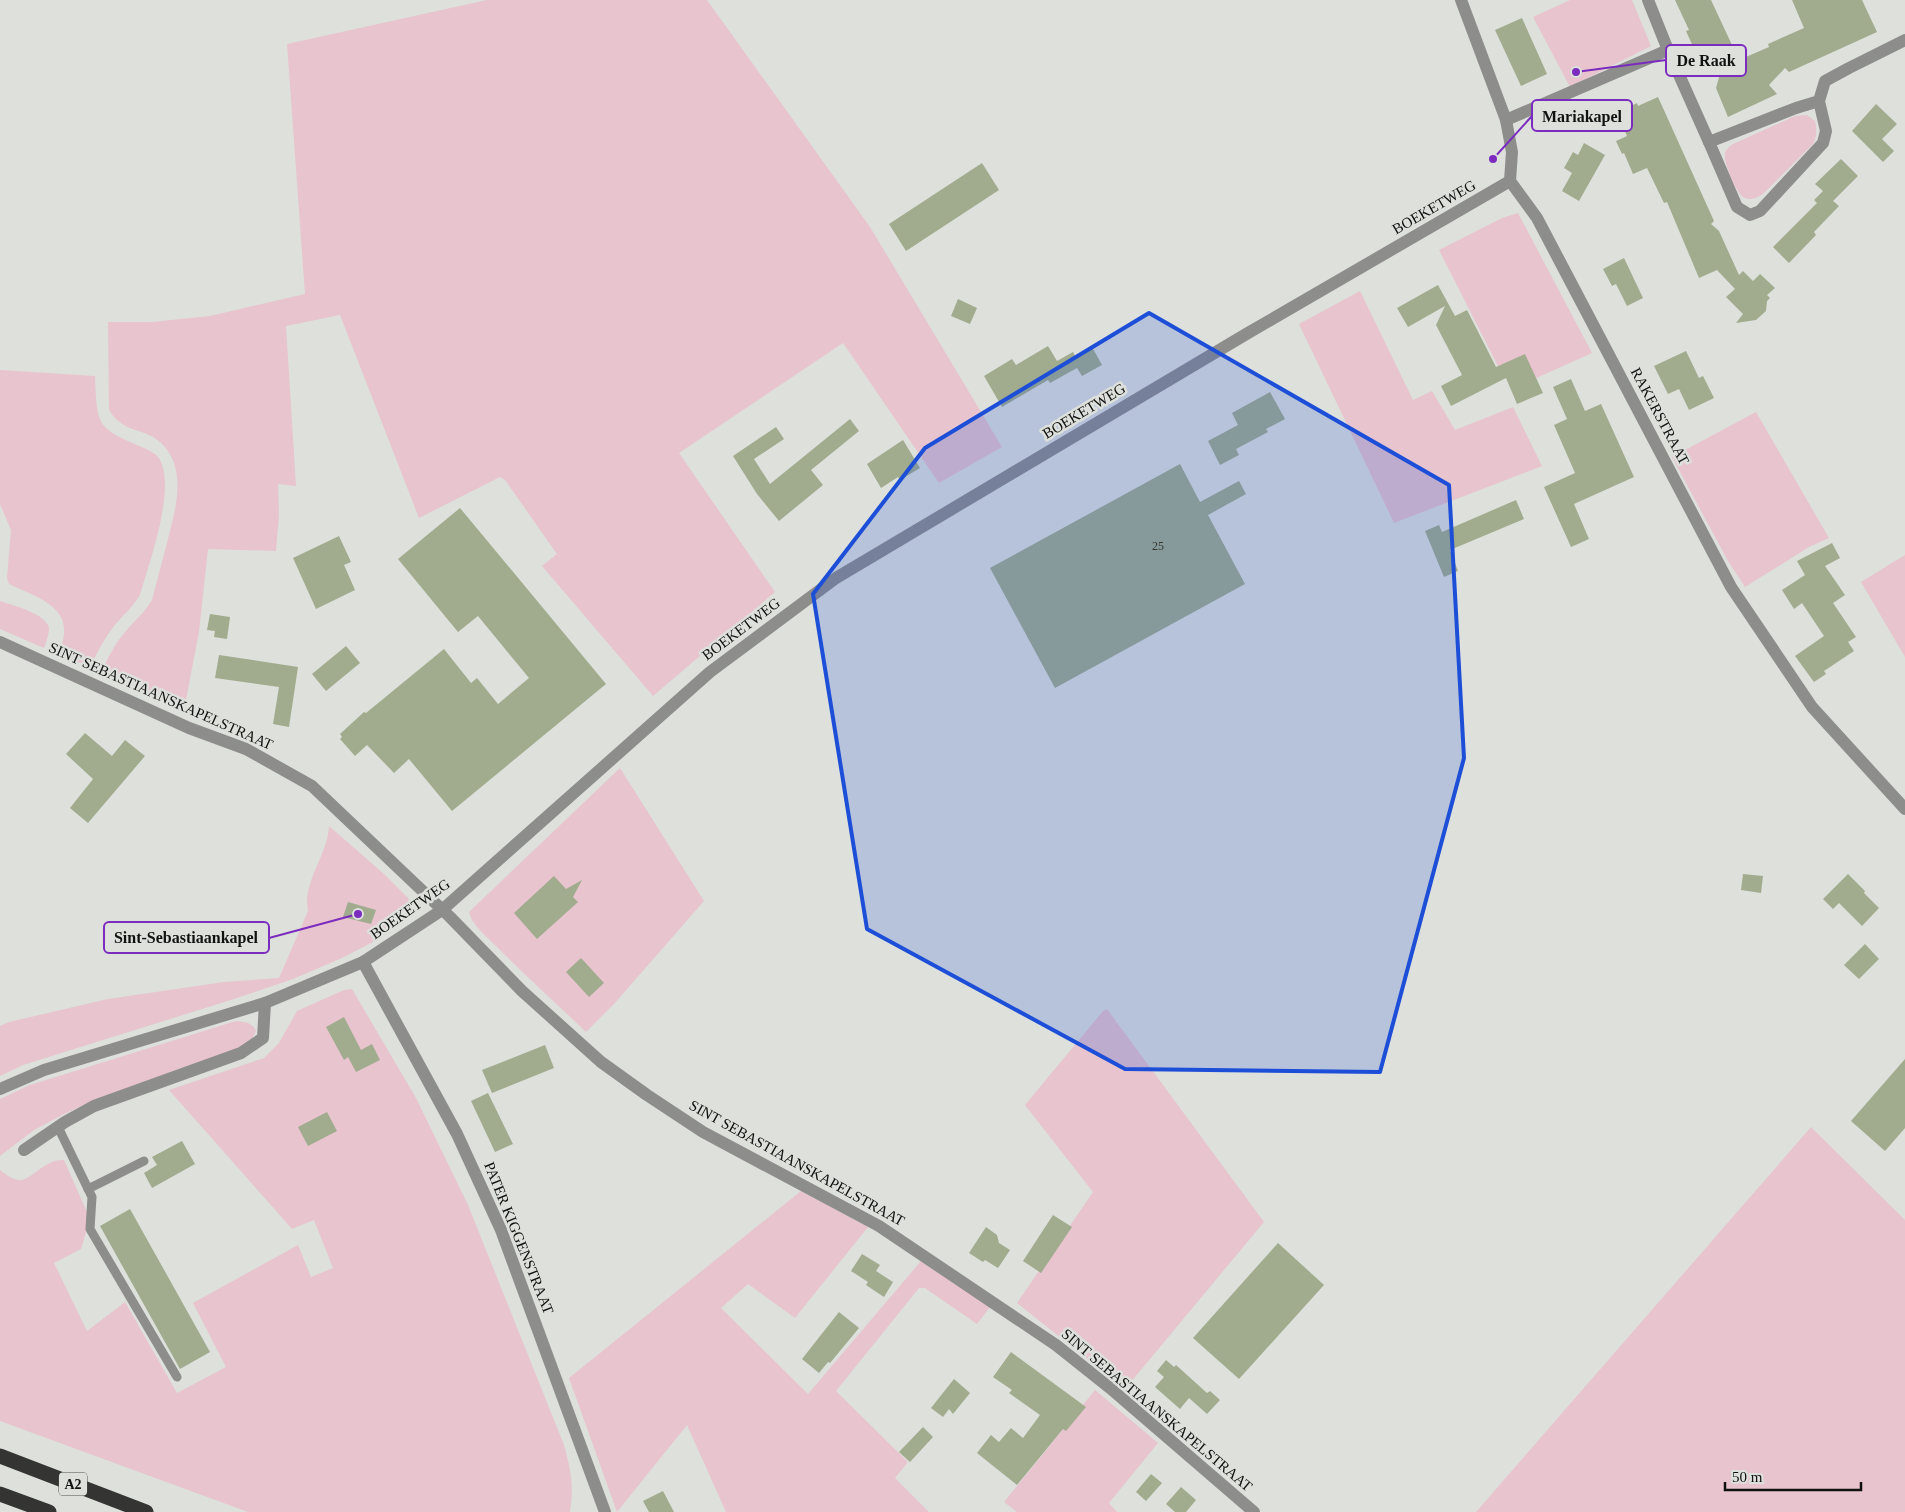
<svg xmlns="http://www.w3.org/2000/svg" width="1905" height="1512" viewBox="0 0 1905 1512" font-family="'Times New Roman',serif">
<rect width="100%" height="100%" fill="#dee0dc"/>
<g fill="#e7c4ce">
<path d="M 487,0 L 707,0 L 870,227 L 1002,447 L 939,483 L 843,343 L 679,453 L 775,592 L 653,696 L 542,566 L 557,554 L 505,480 L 500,477 L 419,518 L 340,315 L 286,326 L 296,486 L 278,484 L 279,515 L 276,551 L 208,549 L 199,632 L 184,710 L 101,673 C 108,658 115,643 126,631 C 135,620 145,612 152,600 C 157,581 162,562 167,543 C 175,511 189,468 160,442 C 143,427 124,434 109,410 L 108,322 L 152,322 L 210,316 L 305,294 L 287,44 Z"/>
<path d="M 1570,0 L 1632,0 L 1651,46 L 1570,87 L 1533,17 Z"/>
<path d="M 1807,115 L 1815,121 C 1817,130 1817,136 1813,144 L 1763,194 C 1758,197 1751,201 1745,198 C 1736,195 1723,161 1725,153 C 1726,149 1730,146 1733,144 L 1795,116 Z"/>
<path d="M 1518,213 L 1592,353 L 1523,384 L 1503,376 L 1439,250 L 1502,218 Z"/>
<path d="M 1360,291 L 1413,400 L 1432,391 L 1455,430 L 1513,407 L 1542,466 L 1394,523 L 1299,324 Z"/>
<path d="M 0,370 L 95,376 C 97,425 96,428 142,447 C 149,450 157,454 160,460 C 176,490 149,563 140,595 C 133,607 123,615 114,626 C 104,639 97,653 90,667 L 60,655 C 61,647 65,636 64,628 C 63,603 27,593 9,584 L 7,578 L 11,530 L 0,504 Z"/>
<path d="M 1756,412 L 1829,538 L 1809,547 L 1745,587 L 1728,561 L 1672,457 Z"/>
<path d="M 1905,555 L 1905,657 L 1861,582 Z"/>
<path d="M 0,601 C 12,605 47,614 49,628 C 49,634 46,643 44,648 L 0,629 Z"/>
<path d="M 620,768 L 704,901 L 614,1004 L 586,1032 C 557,1004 527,977 498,948 C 489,938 472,926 469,912 Z"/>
<path d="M 329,826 L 384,874 L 409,899 L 401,916 L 391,928 L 375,941 L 342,958 L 293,979 L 234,999 L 23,1065 L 0,1076 L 0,1026 L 9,1022 L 108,999 L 224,982 L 279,978 L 308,911 C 302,882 328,855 329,826 Z"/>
<path d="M 352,989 L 416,1098 L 468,1205 L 564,1445 C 571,1471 574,1485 570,1512 L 248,1512 L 0,1421 L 0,1170 C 5,1174 12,1179 18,1180 C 31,1182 43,1159 64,1160 L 90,1219 L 81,1249 L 54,1263 L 87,1331 L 125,1302 L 177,1393 L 226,1367 L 193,1303 L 298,1245 L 311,1277 L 333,1268 L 314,1220 L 292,1229 L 169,1090 L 264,1058 L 279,1043 L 297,1011 L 344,990 Z"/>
<path d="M 1107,1009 L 1264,1222 L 1125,1389 L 1017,1303 L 1093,1192 L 1025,1105 L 1103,1011 Z"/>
<path d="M 236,1021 C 245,1022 252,1022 256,1031 L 249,1045 L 99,1098 L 64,1114 L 34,1130 L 0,1156 L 0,1099 L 30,1085 Z"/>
<path d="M 1811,1127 L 1905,1220 L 1905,1512 L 1476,1512 Z"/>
<path d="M 801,1191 L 868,1227 L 795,1318 L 748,1284 L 721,1308 L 808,1394 L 921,1261 L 990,1307 L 977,1324 L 925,1288 L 919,1288 L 836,1391 L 908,1462 L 895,1478 L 929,1512 L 726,1512 L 687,1425 L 617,1512 L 569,1378 Z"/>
<path d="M 1095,1390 L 1158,1443 L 1109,1503 L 1117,1512 L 1017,1512 L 1004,1502 Z"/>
</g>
<g fill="#a0ac8d">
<path d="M 1675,0 L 1711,0 L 1739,60 L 1769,47 L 1768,44 L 1804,28 L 1792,0 L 1862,0 L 1877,32 L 1789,72 L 1785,68 L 1769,85 L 1777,94 L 1728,117 L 1716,88 L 1727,49 L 1712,56 L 1708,46 L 1695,51 L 1686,31 L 1689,30 Z"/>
<path d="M 1522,18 L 1547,74 L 1521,86 L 1495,30 Z"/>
<path d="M 1658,97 L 1714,221 L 1711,224 L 1719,231 L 1739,275 L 1743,271 L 1753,281 L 1760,274 L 1775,288 L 1767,295 L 1770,298 L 1767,301 L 1766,311 L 1756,320 L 1736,323 L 1743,314 L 1726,297 L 1735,289 L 1717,270 L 1699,278 L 1667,202 L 1664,203 L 1647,168 L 1633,174 L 1624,153 L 1622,154 L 1616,141 L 1627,136 L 1617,113 L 1637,103 L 1638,106 Z"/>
<path d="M 1876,104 L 1897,124 L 1882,139 L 1894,151 L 1883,162 L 1852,131 Z"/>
<path d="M 1584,143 L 1605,155 L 1579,201 L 1562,191 L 1572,173 L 1564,168 L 1573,152 L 1578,155 Z"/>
<path d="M 1841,159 L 1858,176 L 1833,201 L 1839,206 L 1814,232 L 1816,235 L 1789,263 L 1773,247 L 1817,203 L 1814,200 L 1823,191 L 1815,184 Z"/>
<path d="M 982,163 L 999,190 L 906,251 L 889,224 Z"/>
<path d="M 1624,258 L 1643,298 L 1627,306 L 1616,284 L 1612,286 L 1603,269 Z"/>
<path d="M 1438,285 L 1455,316 L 1467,310 L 1496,367 L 1525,354 L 1543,393 L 1517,404 L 1506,378 L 1451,406 L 1441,386 L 1462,375 L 1436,325 L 1445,306 L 1408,327 L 1397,308 Z"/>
<path d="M 958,299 L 977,308 L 970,324 L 951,316 Z"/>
<path d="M 1048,346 L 1057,361 L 1073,352 L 1075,356 L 1092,347 L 1102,365 L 1082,376 L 1077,368 L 1050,383 L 1048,380 L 1002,407 L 984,376 L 1012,359 L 1016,365 Z"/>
<path d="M 1686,351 L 1699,378 L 1703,376 L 1714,398 L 1689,410 L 1679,389 L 1668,394 L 1654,366 Z"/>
<path d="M 1571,379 L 1585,411 L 1601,404 L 1634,477 L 1574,504 L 1589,539 L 1571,547 L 1544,487 L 1575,473 L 1554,425 L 1567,419 L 1553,387 Z"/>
<path d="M 1270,392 L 1285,419 L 1266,429 L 1268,432 L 1236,449 L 1239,455 L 1220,465 L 1208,441 L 1238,425 L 1232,413 Z"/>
<path d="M 850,419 L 859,431 L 811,470 L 823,485 L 779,521 L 757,494 L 733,456 L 776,427 L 784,439 L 754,459 L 770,484 Z"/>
<path d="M 903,440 L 920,468 L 900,480 L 898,477 L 881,488 L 867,464 Z"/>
<path d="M 1180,464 L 1200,502 L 1239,481 L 1246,494 L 1208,515 L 1245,584 L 1055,688 L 990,568 Z"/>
<path d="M 1516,500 L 1524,519 L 1450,550 L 1458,571 L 1444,577 L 1425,531 L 1439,525 L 1442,532 Z"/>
<path d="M 460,508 L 606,684 L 452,811 L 409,759 L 394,773 L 367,745 L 355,756 L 340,739 L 342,737 L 340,734 L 364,712 L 366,713 L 444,649 L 471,683 L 477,678 L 498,704 L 529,678 L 478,616 L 458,632 L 398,559 Z"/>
<path d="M 339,536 L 351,562 L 344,565 L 355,590 L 316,609 L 293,558 Z"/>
<path d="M 1832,543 L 1840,558 L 1825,566 L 1845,595 L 1833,603 L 1856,637 L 1848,642 L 1854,651 L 1824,671 L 1826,674 L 1814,682 L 1795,656 L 1824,636 L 1802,603 L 1794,609 L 1782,590 L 1805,575 L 1797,561 Z"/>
<path d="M 210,614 L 230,617 L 227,639 L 214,637 L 215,631 L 207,630 Z"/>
<path d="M 346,646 L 360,663 L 326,691 L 312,674 Z"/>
<path d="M 219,655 L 298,667 L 289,727 L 273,724 L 279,687 L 215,678 Z"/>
<path d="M 85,733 L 112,756 L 125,740 L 145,756 L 88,823 L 70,808 L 93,779 L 66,754 Z"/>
<path d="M 1743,874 L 1763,876 L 1761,893 L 1741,890 Z"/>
<path d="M 1848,874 L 1865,891 L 1864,893 L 1879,908 L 1862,926 L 1839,903 L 1833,909 L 1823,899 Z"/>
<path d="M 554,876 L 566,889 L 582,880 L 573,897 L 578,902 L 537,939 L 514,913 Z"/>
<path d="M 348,902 L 376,910 L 371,924 L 343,917 Z"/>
<path d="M 1865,944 L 1879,959 L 1859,979 L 1844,965 Z"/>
<path d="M 581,958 L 604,983 L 589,997 L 566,972 Z"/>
<path d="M 344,1017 L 361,1050 L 372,1044 L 380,1060 L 356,1072 L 348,1057 L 344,1060 L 326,1027 Z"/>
<path d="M 545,1045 L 554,1068 L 492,1093 L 482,1070 Z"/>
<path d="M 1905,1059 L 1905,1128 L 1885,1151 L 1851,1121 Z"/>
<path d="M 488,1093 L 513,1144 L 495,1152 L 471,1101 Z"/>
<path d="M 327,1112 L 337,1131 L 308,1146 L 298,1127 Z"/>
<path d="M 182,1141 L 195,1164 L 152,1188 L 144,1173 L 157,1165 L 152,1157 Z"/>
<path d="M 130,1209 L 210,1352 L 180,1369 L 100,1226 Z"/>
<path d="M 1053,1215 L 1072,1227 L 1041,1273 L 1023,1261 Z"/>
<path d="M 986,1227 L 997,1235 L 999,1243 L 1010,1250 L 998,1268 L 985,1260 L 983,1262 L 969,1253 Z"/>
<path d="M 1278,1243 L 1324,1285 L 1239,1379 L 1193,1338 Z"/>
<path d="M 862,1254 L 880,1265 L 876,1271 L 893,1282 L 884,1297 L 866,1285 L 868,1282 L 851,1271 Z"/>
<path d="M 839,1312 L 859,1328 L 830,1363 L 828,1362 L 819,1373 L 802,1359 Z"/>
<path d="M 1011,1352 L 1086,1407 L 1066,1431 L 1063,1429 L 1017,1485 L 977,1453 L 991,1435 L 999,1442 L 1011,1428 L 1023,1438 L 1040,1415 L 1009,1393 L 1012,1390 L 993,1377 Z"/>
<path d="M 1166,1360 L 1174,1367 L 1176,1365 L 1207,1393 L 1210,1391 L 1220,1400 L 1207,1414 L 1189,1398 L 1180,1409 L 1155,1387 L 1164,1377 L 1157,1371 Z"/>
<path d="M 954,1379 L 970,1393 L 953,1414 L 949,1409 L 943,1417 L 931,1408 Z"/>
<path d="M 923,1427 L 933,1437 L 910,1462 L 899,1452 Z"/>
<path d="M 1151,1474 L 1162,1483 L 1146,1501 L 1136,1492 Z"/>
<path d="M 1181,1487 L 1196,1500 L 1186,1512 L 1175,1512 L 1166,1504 Z"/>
<path d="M 663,1491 L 674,1512 L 649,1512 L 643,1501 Z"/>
</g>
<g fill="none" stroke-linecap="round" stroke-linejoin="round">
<g stroke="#8d8d8c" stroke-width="9">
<path d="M 58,1127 L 92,1197 L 90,1229 L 177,1377"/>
<path d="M 88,1189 L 144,1161"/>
</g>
<g stroke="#8d8d8c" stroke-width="12">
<path d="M 1461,0 L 1506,120 L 1512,152 L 1510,181 L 1537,218 L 1731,587 L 1812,707 L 1905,809"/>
<path d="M 1648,0 L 1668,50 L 1709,142"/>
<path d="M 1819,101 L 1796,108 L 1709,142 L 1737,207 L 1750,215 L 1760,211 L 1823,143 L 1826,131 L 1819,101 L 1825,81 L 1849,68 L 1905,40"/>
<path d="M 1506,120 L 1668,50"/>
<path d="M 0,642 L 189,728 L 246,749 L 312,786 L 450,917 L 522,991 L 601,1062 L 647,1095 L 703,1132 L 879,1226 L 1056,1345 L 1110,1388 L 1254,1512"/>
<path d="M 363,962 L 457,1134 L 501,1230 L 605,1512"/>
<path d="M 0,1089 L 44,1070 L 265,1003 L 363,962 L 442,910 L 710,672 L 836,578 L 1248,333 L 1510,181"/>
<path d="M 24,1150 L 65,1122 L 94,1106 L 241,1053 L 263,1038 L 265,1003"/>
</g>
<g stroke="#343532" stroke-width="15">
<path d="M 0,1456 L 146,1512"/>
<path d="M 0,1494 L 49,1512"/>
</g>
</g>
<path fill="#1d4ed8" fill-opacity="0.2" stroke="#1d4ed8" stroke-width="4" stroke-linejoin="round" d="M 1149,313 L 1449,485 L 1464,758 L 1380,1072 L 1125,1069 L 867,929 L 813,594 L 925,448 Z"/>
<g text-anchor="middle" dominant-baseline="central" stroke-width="5" stroke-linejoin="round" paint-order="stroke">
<g font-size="12" fill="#34382f">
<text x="1158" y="546">25</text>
</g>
<rect fill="#dee0dc" stroke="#4e4f4d" stroke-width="1" x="59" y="1472.5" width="28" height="23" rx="4"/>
<g font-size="14" font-weight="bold" fill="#101110">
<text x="73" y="1484">A2</text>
</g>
<g font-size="15" fill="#101110" stroke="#dee0dc">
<text transform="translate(1434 207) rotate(-30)">BOEKETWEG</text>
<text transform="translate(1084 411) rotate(-31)">BOEKETWEG</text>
<text transform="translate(1660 416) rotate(62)">RAKERSTRAAT</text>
<text transform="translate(741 629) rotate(-37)">BOEKETWEG</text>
<text transform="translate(161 696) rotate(24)">SINT SEBASTIAANSKAPELSTRAAT</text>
<text transform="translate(410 909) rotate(-35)">BOEKETWEG</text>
<text transform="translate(797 1163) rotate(29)">SINT SEBASTIAANSKAPELSTRAAT</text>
<text transform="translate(519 1238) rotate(68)">PATER KIGGENSTRAAT</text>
<text transform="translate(1157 1410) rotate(40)">SINT SEBASTIAANSKAPELSTRAAT</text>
</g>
</g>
<path fill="none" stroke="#7b2cbf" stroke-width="2" d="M1576 72L1666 60M1493 159L1532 116M358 914L269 938"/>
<g fill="#7b2cbf" stroke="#dee0dc" stroke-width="2">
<circle cx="1576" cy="72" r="5"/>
<circle cx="1493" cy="159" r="5"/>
<circle cx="358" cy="914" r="5"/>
</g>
<g fill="#dee0dc" stroke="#7b2cbf" stroke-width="2">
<rect x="1666" y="45" width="80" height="31" rx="5"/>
<rect x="1532" y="100" width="100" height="31" rx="5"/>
<rect x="104" y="922" width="165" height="31" rx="5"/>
</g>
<g font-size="16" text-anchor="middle" font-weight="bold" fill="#101110">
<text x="1706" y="66">De Raak</text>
<text x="1582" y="122">Mariakapel</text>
<text x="186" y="943">Sint-Sebastiaankapel</text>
</g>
<path d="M1725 1482v8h136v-8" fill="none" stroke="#101110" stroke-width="2.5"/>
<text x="1732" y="1482" font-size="15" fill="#101110" stroke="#dee0dc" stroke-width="4" paint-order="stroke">50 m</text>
</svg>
